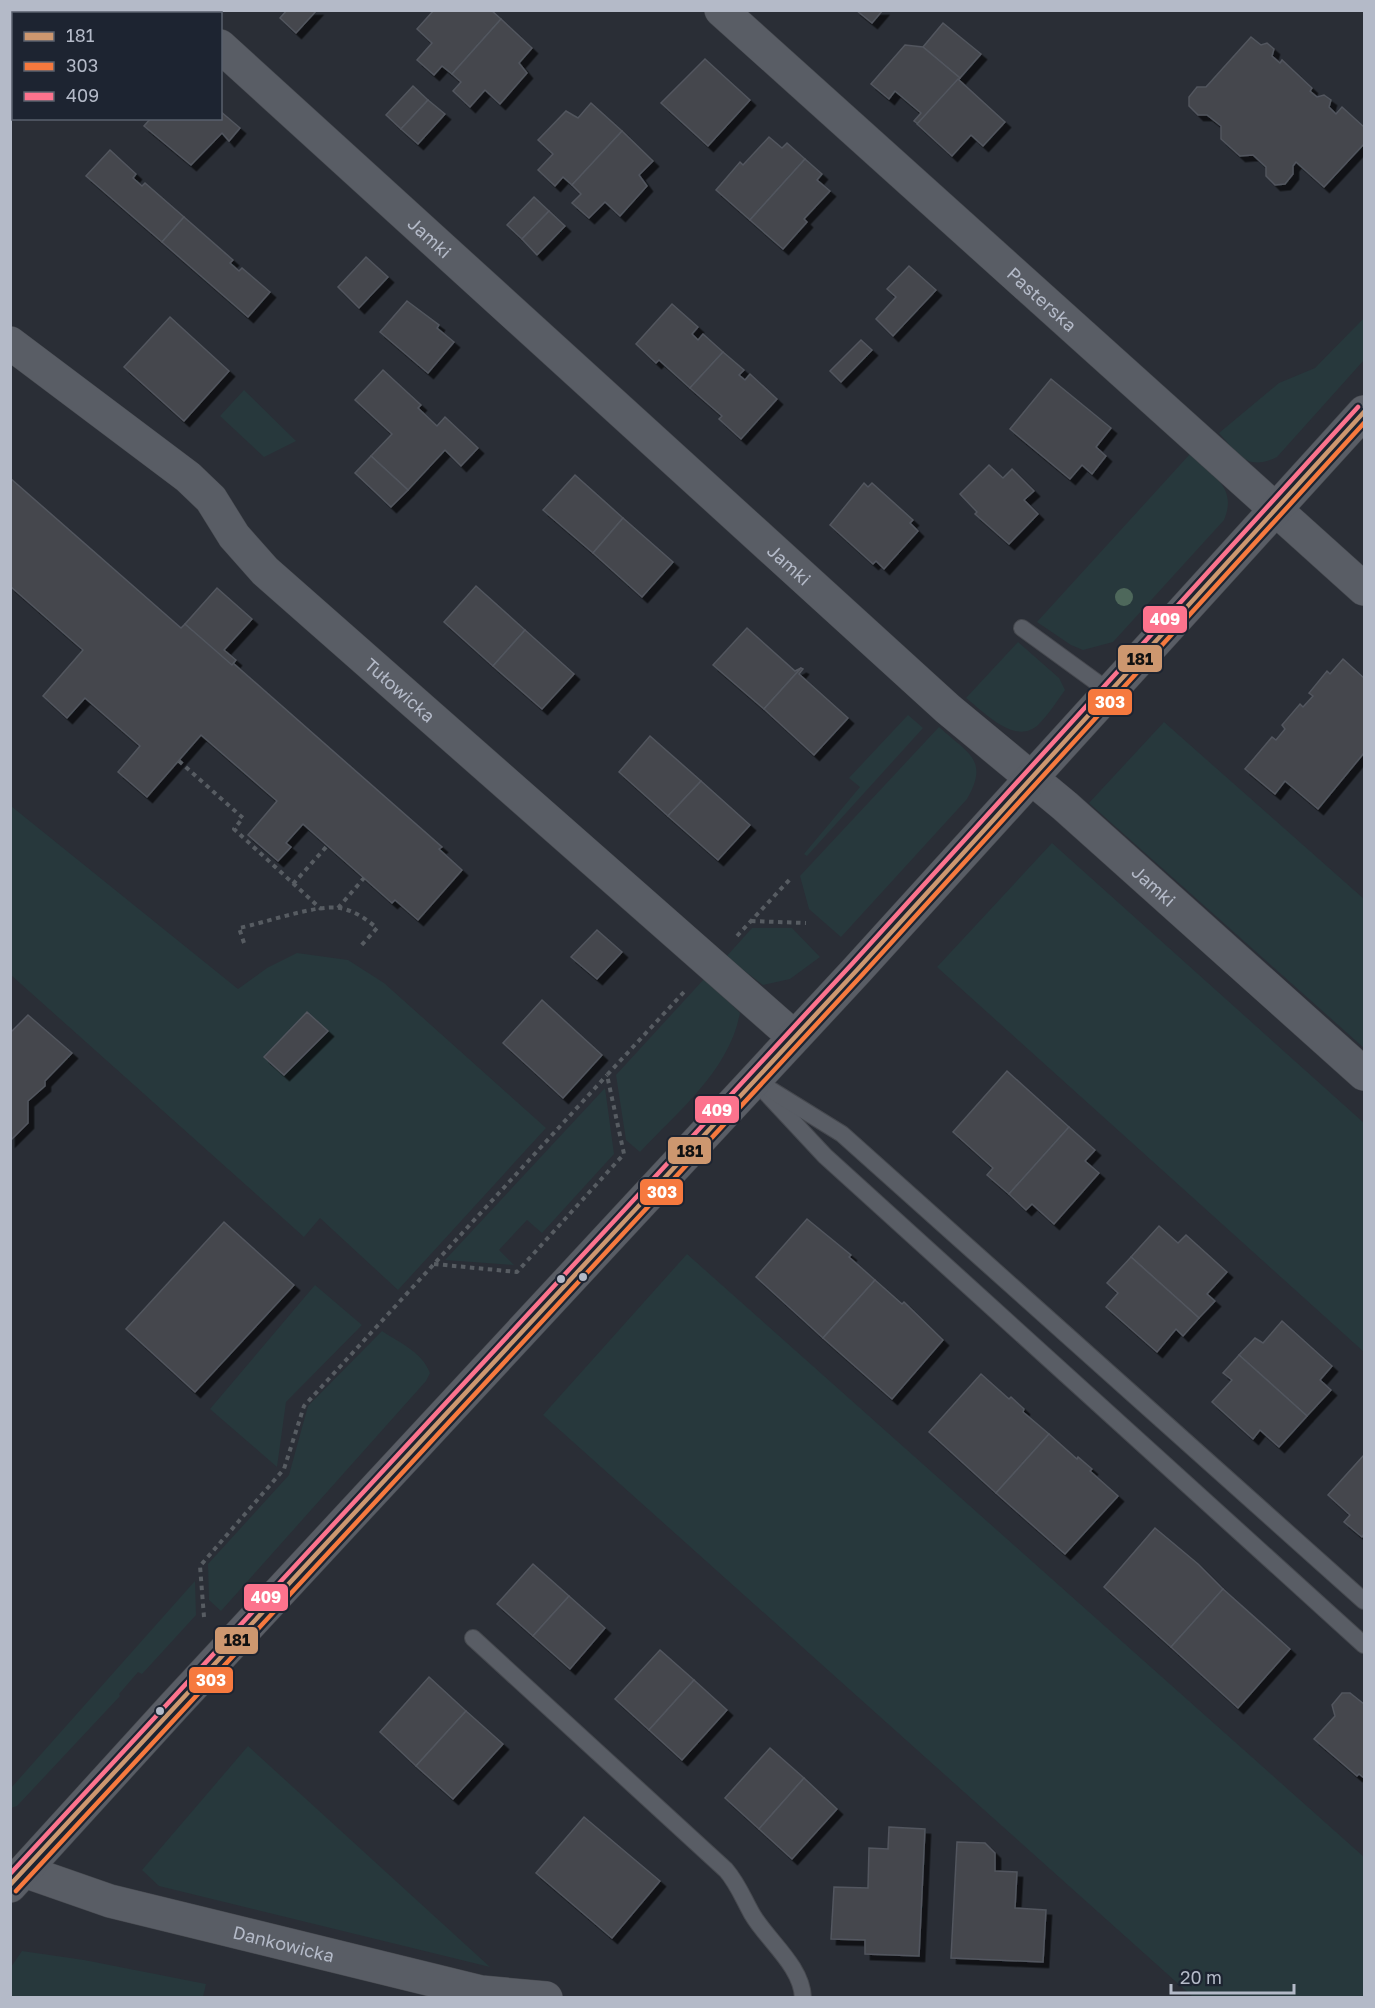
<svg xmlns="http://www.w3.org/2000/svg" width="1375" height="2008" viewBox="0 0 1375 2008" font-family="'Golos Text',sans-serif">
<defs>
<filter id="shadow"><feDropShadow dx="5.5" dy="5.5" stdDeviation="0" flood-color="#0009"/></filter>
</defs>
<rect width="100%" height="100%" fill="#2a2e36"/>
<g fill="#27383c">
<path d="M 1364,318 L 1364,360 L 1277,457 C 1247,472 1238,454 1219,433 L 1279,383 L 1315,368 Z"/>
<path d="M 244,390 L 296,441 L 264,457 L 220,416 Z"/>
<path d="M 1190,454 C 1212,475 1238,487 1224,520 L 1113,642 L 1083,650 L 1071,645 L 1037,622 Z"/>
<path d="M 1018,642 L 1059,678 L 1065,690 C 1057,701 1049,714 1039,724 C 1016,747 984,712 966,698 Z"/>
<path d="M 908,715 L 923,728 L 807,856 L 804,854 L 860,787 L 849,778 Z"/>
<path d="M 1164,722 L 1364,899 L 1364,1048 L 1089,803 Z"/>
<path d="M 939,727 C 967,753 990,759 967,799 L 841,937 L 809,909 L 800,876 Z"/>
<path d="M 11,806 L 238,989 L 267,968 L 297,953 L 348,960 L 384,983 L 546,1128 L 398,1290 L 320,1218 L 304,1237 L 11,975 Z"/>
<path d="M 1052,843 L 1364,1123 L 1364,1352 L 937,967 Z"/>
<path d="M 752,928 L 792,928 L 820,957 L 790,979 L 763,985 L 726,957 Z"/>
<path d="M 705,978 L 740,1013 C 729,1071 678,1111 640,1152 L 626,1140 L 616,1075 Z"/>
<path d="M 605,1088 L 614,1154 L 542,1233 L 527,1220 L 499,1250 L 514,1265 L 445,1260 Z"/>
<path d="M 687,1254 L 1364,1857 L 1364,1997 L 1193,1997 L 543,1415 Z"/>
<path d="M 315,1285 L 362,1325 L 286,1402 L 277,1467 L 210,1409 Z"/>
<path d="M 382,1331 C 400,1343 422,1352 430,1373 L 426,1381 L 221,1611 L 209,1600 L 208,1564 L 289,1475 L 308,1406 Z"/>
<path d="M 195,1581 L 196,1615 L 142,1674 L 138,1672 L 119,1694 L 120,1696 L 17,1806 L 11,1808 L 11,1788 Z"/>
<path d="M 248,1746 L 490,1967 L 159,1886 L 142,1870 Z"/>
<path d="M 22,1951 L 84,1960 L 206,1984 L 203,1997 L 11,1997 L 11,1967 Z"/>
</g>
<g fill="#44474e" stroke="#52565e" stroke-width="1.5" filter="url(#shadow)">
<path d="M 99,10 L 133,10 L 137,14 L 97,14 Z"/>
<path d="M 287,10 L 317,10 L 296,33 L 280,18 Z"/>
<path d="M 434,10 L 491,10 L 501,19 L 452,74 L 442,66 L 434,75 L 417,60 L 432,43 L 417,29 Z"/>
<path d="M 856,10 L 883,10 L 872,23 Z"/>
<path d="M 501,19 L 532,48 L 519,63 L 527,73 L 500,104 L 485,90 L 470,107 L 453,91 L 461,82 L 452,74 Z"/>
<path d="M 943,23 L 981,54 L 960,78 L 923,47 Z"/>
<path d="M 1251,37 L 1261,45 L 1267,43 L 1274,49 L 1272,56 L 1280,63 L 1282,60 L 1312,88 L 1310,91 L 1317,97 L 1324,95 L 1331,100 L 1329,107 L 1336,114 L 1342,107 L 1364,127 L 1364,144 L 1324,187 L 1296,162 L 1293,166 L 1293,174 L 1285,184 L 1275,185 L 1266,176 L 1266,167 L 1253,155 L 1240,156 L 1221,139 L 1221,126 L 1207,115 L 1198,115 L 1189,106 L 1189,97 L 1197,87 L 1206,87 Z"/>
<path d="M 905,45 L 923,47 L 960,78 L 918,124 L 914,121 L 921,113 L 895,91 L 889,99 L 871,84 Z"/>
<path d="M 705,59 L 750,100 L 708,146 L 661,103 Z"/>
<path d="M 958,79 L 1005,122 L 983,146 L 971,135 L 952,156 L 917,124 Z"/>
<path d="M 413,86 L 428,100 L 401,129 L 386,115 Z"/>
<path d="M 428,100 L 445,114 L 418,144 L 401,129 Z"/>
<path d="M 591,103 L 622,131 L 572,185 L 563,177 L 555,186 L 538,170 L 553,154 L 538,140 L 566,111 L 578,118 Z"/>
<path d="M 220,111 L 240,128 L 229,141 L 222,133 L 191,165 L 144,126 L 151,118 L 220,118 Z"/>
<path d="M 622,131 L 653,161 L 639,175 L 647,186 L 620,216 L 605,202 L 589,218 L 572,203 L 581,194 L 572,185 Z"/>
<path d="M 769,137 L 782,148 L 787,143 L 805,159 L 750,220 L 716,190 L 740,162 L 743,165 Z"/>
<path d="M 110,150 L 136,174 L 133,178 L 142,186 L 145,183 L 184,217 L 162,242 L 86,176 Z"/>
<path d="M 805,159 L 822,174 L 817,180 L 830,191 L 804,219 L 807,222 L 783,249 L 750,220 Z"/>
<path d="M 534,197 L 549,211 L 522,239 L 507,225 Z"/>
<path d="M 549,211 L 565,226 L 537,255 L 522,239 Z"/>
<path d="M 184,217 L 233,260 L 230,263 L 239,271 L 242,268 L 270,292 L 248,317 L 162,242 Z"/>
<path d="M 366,257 L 388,277 L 359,308 L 338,287 Z"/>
<path d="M 909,266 L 936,290 L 893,336 L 876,319 L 896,297 L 887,289 Z"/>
<path d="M 407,301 L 439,325 L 437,328 L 454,342 L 428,373 L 380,332 Z"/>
<path d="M 672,304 L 698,327 L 692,334 L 698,340 L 703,334 L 723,352 L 690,388 L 659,360 L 656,363 L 636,344 Z"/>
<path d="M 170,317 L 229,371 L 184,421 L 124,367 Z"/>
<path d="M 861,340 L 872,350 L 841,382 L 830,371 Z"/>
<path d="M 723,352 L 744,370 L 739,375 L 745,380 L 750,374 L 777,399 L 741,439 L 719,419 L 722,416 L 690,388 Z"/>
<path d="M 383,370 L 421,405 L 418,408 L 437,426 L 445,417 L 478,448 L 461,466 L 445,450 L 408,490 L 371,456 L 392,434 L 355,400 Z"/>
<path d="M 1051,379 L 1111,428 L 1096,447 L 1106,456 L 1092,474 L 1082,465 L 1070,479 L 1010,429 Z"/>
<path d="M 371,456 L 408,490 L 391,507 L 355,473 Z"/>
<path d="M 989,465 L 1003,478 L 1012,469 L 1034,491 L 1024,500 L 1038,514 L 1009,544 L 975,514 L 977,512 L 960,494 Z"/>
<path d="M 575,475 L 623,518 L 593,553 L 543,510 Z"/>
<path d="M 10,478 L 181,628 L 185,624 L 233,663 L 442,847 L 439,849 L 462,870 L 418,920 L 395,900 L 392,903 L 303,824 L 286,843 L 291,847 L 278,861 L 248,835 L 277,801 L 201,735 L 147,797 L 118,772 L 140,746 L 85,698 L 67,718 L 43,696 L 83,650 L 10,586 Z"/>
<path d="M 864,483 L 868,487 L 872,483 L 913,520 L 910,523 L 918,531 L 884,569 L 876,561 L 873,564 L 830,525 Z"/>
<path d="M 623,518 L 673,562 L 642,597 L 593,553 Z"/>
<path d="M 476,586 L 525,630 L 493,666 L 444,622 Z"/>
<path d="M 217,588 L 252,619 L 224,650 L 236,660 L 232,665 L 185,624 Z"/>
<path d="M 747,628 L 795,671 L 801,668 L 764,709 L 713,665 Z"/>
<path d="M 525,630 L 574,674 L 542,709 L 493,666 Z"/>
<path d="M 1343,659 L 1364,678 L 1364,753 L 1318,809 L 1285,781 L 1275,794 L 1245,769 L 1272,737 L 1276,740 L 1285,729 L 1282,725 L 1300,704 L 1303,707 L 1313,696 L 1309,693 L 1327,671 L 1330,674 Z"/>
<path d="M 801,668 L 803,669 L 799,674 L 848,718 L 814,755 L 764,709 Z"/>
<path d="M 650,736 L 701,781 L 668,816 L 619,772 Z"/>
<path d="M 701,781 L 750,825 L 718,860 L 668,816 Z"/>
<path d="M 597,930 L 622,952 L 597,979 L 571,957 Z"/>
<path d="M 542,1000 L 602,1055 L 563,1098 L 503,1043 Z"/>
<path d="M 307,1012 L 328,1031 L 284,1075 L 264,1057 Z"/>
<path d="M 28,1015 L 72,1053 L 45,1081 L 45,1086 L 28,1101 L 28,1123 L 10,1141 L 10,1033 Z"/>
<path d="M 1007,1071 L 1069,1127 L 1009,1194 L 987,1175 L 993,1168 L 953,1132 Z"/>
<path d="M 1069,1127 L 1095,1150 L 1085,1161 L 1099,1173 L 1054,1224 L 1032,1204 L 1026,1210 L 1009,1194 Z"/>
<path d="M 807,1219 L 851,1255 L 849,1257 L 875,1280 L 823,1338 L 756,1277 Z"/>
<path d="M 224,1222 L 294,1285 L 195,1392 L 126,1329 Z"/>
<path d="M 1159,1226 L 1178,1243 L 1186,1235 L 1227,1272 L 1207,1294 L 1215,1301 L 1199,1318 L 1131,1257 Z"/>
<path d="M 1131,1257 L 1199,1318 L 1183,1336 L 1176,1329 L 1157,1352 L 1106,1307 L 1118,1293 L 1107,1283 Z"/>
<path d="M 875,1280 L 902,1304 L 904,1302 L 943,1340 L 892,1399 L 823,1338 Z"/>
<path d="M 1282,1321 L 1332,1366 L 1320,1380 L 1331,1390 L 1307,1416 L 1239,1355 L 1255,1338 L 1263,1343 Z"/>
<path d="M 1239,1355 L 1307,1416 L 1279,1447 L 1260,1430 L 1253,1439 L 1212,1402 L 1232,1380 L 1223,1373 Z"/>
<path d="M 981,1374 L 1009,1399 L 1011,1397 L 1024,1409 L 1023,1412 L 1049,1434 L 996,1493 L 929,1432 Z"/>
<path d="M 1049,1434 L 1077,1459 L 1078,1457 L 1092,1469 L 1090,1471 L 1118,1496 L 1065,1554 L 996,1493 Z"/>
<path d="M 1364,1455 L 1364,1534 L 1362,1537 L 1344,1522 L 1350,1515 L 1328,1495 Z"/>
<path d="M 1155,1528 L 1198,1564 L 1223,1589 L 1171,1647 L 1104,1587 Z"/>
<path d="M 533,1564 L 569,1596 L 533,1636 L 497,1604 Z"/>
<path d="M 1223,1589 L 1290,1649 L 1238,1708 L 1171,1647 Z"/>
<path d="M 569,1596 L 605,1628 L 570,1669 L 533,1636 Z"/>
<path d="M 660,1650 L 694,1680 L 649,1730 L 615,1699 Z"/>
<path d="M 429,1677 L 466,1711 L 416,1766 L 380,1732 Z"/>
<path d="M 694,1680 L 727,1710 L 682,1760 L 649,1730 Z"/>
<path d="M 1342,1693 L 1350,1693 L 1364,1704 L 1364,1778 L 1359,1774 L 1357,1776 L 1314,1739 L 1335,1716 L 1332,1705 Z"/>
<path d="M 466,1711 L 503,1744 L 453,1799 L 416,1766 Z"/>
<path d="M 770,1748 L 804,1778 L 759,1829 L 725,1798 Z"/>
<path d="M 804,1778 L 837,1809 L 792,1859 L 759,1829 Z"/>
<path d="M 584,1817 L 660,1881 L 612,1938 L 536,1873 Z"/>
<path d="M 889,1827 L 925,1829 L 919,1956 L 865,1954 L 865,1940 L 831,1939 L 834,1887 L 868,1888 L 869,1848 L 888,1849 Z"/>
<path d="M 957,1842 L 985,1843 L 995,1853 L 995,1871 L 1017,1872 L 1015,1908 L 1046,1910 L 1043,1962 L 951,1958 Z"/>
</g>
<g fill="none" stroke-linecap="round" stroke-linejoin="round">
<g stroke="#46494f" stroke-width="18">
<g id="service">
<path d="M 79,14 L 81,10"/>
<path d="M 1022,628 L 1110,692"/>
<path d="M 755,1081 L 825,1156 L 1364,1645"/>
<path d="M 771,1090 L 842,1134 L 1364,1601"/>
<path d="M 473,1638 L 726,1870 C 738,1884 743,1898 752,1914 C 767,1940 802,1966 803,1998"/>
</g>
</g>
<g stroke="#46494f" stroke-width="34">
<g id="minor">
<path d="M 181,10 L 184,14"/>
<path id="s1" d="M 721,10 L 1364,589"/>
<path id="s2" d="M 220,46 L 948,709 L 1065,806 L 1364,1074"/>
<path id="s3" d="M 10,343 L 188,477 L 211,499 L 234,536 L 265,571 L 794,1037"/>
<path id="s4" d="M 24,1871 L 110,1901 L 481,1992 L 546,1998"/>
</g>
</g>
<g stroke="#46494f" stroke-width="34">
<path id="tertiary" d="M 10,1886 L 173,1707 L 857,970 L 1364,412"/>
</g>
<g stroke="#575c62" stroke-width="4" stroke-dasharray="4.5 4.5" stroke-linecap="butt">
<path d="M 179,761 L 243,818 L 234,829 L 321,909"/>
<path d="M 293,884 L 327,846"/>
<path d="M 338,908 L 364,878"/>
<path d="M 751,921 L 806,923"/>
<path d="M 737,936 L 792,877"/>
<path d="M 244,943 L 239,928 C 264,923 317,904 340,908 C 355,911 366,919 377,928 L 359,948"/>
<path d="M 434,1264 L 517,1272 L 624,1154 L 607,1075 L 684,992"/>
<path d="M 204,1617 L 200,1566 L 284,1469 L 304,1406 L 607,1075"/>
</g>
<use href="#service" stroke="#595d65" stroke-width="16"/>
<use href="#minor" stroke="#595d65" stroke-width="33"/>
<use href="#tertiary" stroke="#595d65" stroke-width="33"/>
<g stroke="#1d2431" stroke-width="9">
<path id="bus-1" d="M 10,1885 L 857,970 L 1364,412"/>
</g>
<g stroke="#1d2431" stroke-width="9">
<path id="bus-2" d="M 16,1891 L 862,975 L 1364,423"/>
</g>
<g stroke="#1d2431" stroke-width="9">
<path id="bus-3" d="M 10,1874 L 851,965 L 1358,407"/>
</g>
<use href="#bus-1" stroke="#cd976f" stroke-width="4.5"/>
<use href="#bus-2" stroke="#f6793e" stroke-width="4.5"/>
<use href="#bus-3" stroke="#fc738d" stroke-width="4.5"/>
</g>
<circle fill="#4e685b" cx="1124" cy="597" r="9"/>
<g fill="#b4bac8" stroke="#1d2431" stroke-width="2">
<circle cx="583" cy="1277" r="5"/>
<circle cx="561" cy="1279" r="5"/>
<circle cx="160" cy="1711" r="5"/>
</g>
<g text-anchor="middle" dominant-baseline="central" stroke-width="5" stroke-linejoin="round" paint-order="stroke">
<g font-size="18" fill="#b4bac8" stroke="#1d2431">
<text stroke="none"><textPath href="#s2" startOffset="284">Jamki</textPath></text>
<text stroke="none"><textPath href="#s1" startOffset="432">Pasterska</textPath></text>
<text stroke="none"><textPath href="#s2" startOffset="770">Jamki</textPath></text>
<text stroke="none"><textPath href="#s3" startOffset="525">Tułowicka</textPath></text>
<text stroke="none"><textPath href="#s2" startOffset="1256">Jamki</textPath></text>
<text stroke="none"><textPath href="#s4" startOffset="270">Dankowicka</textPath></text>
</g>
</g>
<g stroke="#1d2431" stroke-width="2">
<rect x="1142" y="605" width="46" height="29" rx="6" fill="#fc738d"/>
<rect x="1117" y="644" width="46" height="29" rx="6" fill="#cd976f"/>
<rect x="1087" y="688" width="46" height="28" rx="6" fill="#f6793e"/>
<rect x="694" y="1095" width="46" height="29" rx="6" fill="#fc738d"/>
<rect x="667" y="1136" width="45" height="29" rx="6" fill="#cd976f"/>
<rect x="639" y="1178" width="45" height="28" rx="6" fill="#f6793e"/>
<rect x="243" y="1583" width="46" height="29" rx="6" fill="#fc738d"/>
<rect x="214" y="1626" width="45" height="29" rx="6" fill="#cd976f"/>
<rect x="188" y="1666" width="46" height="28" rx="6" fill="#f6793e"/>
</g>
<g font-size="16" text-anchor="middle" font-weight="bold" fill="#fff">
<text x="1165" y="625">409</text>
<text x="1110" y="708">303</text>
<text x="717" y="1116">409</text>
<text x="662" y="1198">303</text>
<text x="266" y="1603">409</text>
<text x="211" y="1686">303</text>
</g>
<g font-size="16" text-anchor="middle" font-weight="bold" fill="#111">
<text x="1140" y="665">181</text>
<text x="690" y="1157">181</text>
<text x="237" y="1646">181</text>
</g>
<rect width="1375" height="2008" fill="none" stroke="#b4bac8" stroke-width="24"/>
<rect x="12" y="12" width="210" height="108" fill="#1d2431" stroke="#59606d" stroke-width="1.5"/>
<rect x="24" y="32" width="30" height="9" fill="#cd976f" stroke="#59606d" stroke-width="1.5"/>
<text x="66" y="42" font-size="18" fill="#b4bac8">181</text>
<rect x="24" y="62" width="30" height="9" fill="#f6793e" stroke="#59606d" stroke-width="1.5"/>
<text x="66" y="72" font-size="18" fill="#b4bac8">303</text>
<rect x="24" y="92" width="30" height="9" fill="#fc738d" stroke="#59606d" stroke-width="1.5"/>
<text x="66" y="102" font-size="18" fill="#b4bac8">409</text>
<path d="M1171 1984v9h123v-9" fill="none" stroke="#b4bac8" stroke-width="3"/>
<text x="1180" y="1984" font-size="18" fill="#b4bac8" stroke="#1d2431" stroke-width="4.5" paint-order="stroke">20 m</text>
</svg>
